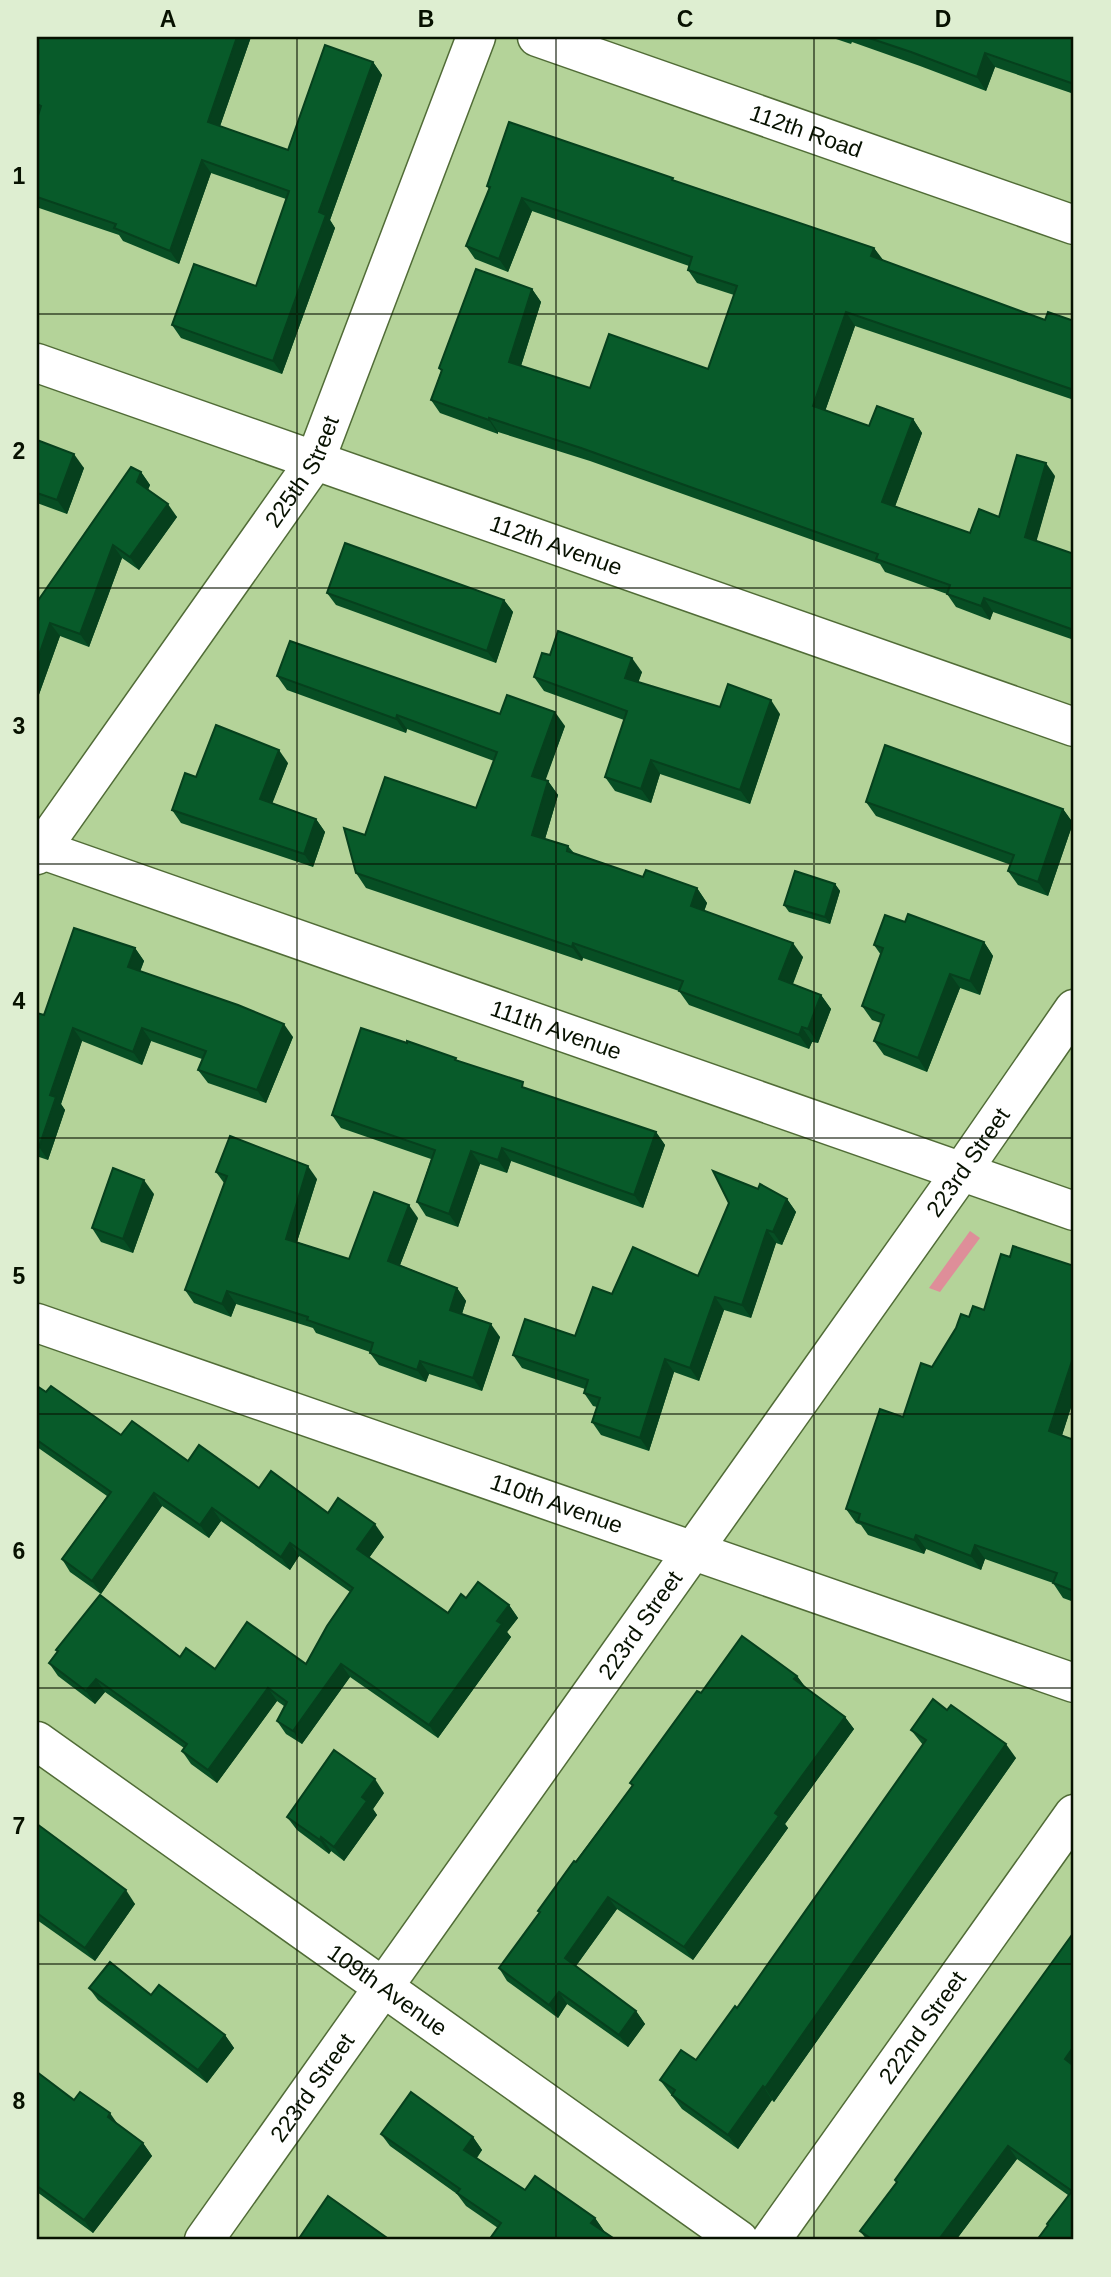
<svg xmlns="http://www.w3.org/2000/svg" width="1111" height="2277" viewBox="0 0 1111 2277" font-family="Helvetica,sans-serif">
<rect width="100%" height="100%" fill="#b4d399"/>
<path fill="#de8e99" d="M 970,1231 L 980,1238 L 940,1292 L 929,1288 Z"/>
<g fill="none" stroke-linecap="round" stroke-linejoin="round">
<g stroke="#516c37" stroke-width="41">
<g id="minor">
<path id="s1" d="M 537,37 L 1074,225"/>
<path id="s2" d="M 37,363 L 1074,727"/>
<path id="s3" d="M 37,848 L 1074,1211"/>
<path id="s4" d="M 37,855 L 315,461 L 476,37"/>
<path id="s5" d="M 37,1323 L 1074,1683"/>
<path id="s6" d="M 37,1741 L 739,2240"/>
<path id="s7" d="M 204,2240 L 962,1171 L 1074,1009"/>
<path id="s8" d="M 771,2240 L 1074,1814"/>
</g>
</g>
<use href="#minor" stroke="#fff" stroke-width="38"/>
</g>
<g fill="#074e24">
<path d="M 37,37 L 251,37 L 220,126 L 288,150 L 373,62 L 382,75 L 330,220 L 335,228 L 282,374 L 181,338 L 172,325 L 256,286 L 286,199 L 211,173 L 179,264 L 123,241 L 119,235 L 39,208 L 37,214 L 37,119 L 38,114 L 37,114 Z"/>
<path d="M 830,37 L 1074,37 L 1074,94 L 995,67 L 986,91 L 920,66 L 852,42 L 851,44 Z"/>
<path d="M 675,181 L 874,248 L 883,261 L 1045,320 L 1074,321 L 1074,400 L 855,326 L 825,411 L 869,426 L 913,419 L 922,433 L 895,506 L 970,533 L 999,517 L 1055,476 L 1036,541 L 1074,554 L 1074,640 L 993,612 L 990,620 L 956,607 L 947,594 L 885,572 L 880,564 L 590,461 L 498,432 L 498,434 L 440,413 L 431,400 L 441,371 L 439,368 L 532,289 L 541,302 L 521,366 L 590,388 L 708,369 L 734,295 L 697,283 L 688,270 L 689,266 L 532,211 L 508,272 L 475,259 L 466,246 L 489,189 L 487,186 Z"/>
<path d="M 37,440 L 84,468 L 67,514 L 37,503 Z"/>
<path d="M 141,472 L 150,485 L 148,489 L 177,517 L 139,570 L 122,558 L 89,647 L 60,636 L 37,700 L 37,602 Z"/>
<path d="M 327,593 L 504,600 L 513,612 L 496,663 L 336,605 Z"/>
<path d="M 550,655 L 642,672 L 638,682 L 720,707 L 780,714 L 750,804 L 660,774 L 651,803 L 615,791 L 605,777 L 624,720 L 544,691 L 534,677 Z"/>
<path d="M 277,676 L 500,714 L 565,726 L 545,780 L 548,781 L 558,795 L 545,839 L 568,846 L 574,853 L 643,877 L 697,888 L 707,903 L 704,911 L 803,957 L 793,984 L 821,995 L 831,1009 L 818,1043 L 812,1042 L 809,1049 L 689,1005 L 679,991 L 583,958 L 582,961 L 366,888 L 356,873 L 365,835 L 476,808 L 494,761 L 407,729 L 406,733 L 287,690 Z"/>
<path d="M 288,763 L 272,803 L 316,819 L 325,832 L 313,867 L 181,823 L 172,810 L 196,777 Z"/>
<path d="M 866,802 L 1063,809 L 1073,823 L 1048,896 L 1018,885 L 1008,871 L 1011,865 L 876,816 Z"/>
<path d="M 835,884 L 840,891 L 830,924 L 789,912 L 784,905 Z"/>
<path d="M 905,922 L 984,942 L 993,956 L 980,995 L 960,988 L 927,1072 L 884,1055 L 874,1041 L 881,1023 L 872,1020 L 862,1006 L 881,955 L 874,945 Z"/>
<path d="M 135,948 L 144,961 L 140,971 L 293,1037 L 266,1103 L 208,1083 L 198,1070 L 202,1059 L 151,1041 L 142,1065 L 82,1041 L 61,1104 L 65,1110 L 48,1160 L 39,1157 L 37,1162 L 37,1013 L 44,1015 Z"/>
<path d="M 458,1061 L 528,1089 L 656,1132 L 665,1145 L 643,1208 L 511,1161 L 507,1173 L 480,1164 L 458,1227 L 426,1216 L 417,1202 L 431,1159 L 341,1128 L 332,1115 Z"/>
<path d="M 216,1172 L 317,1179 L 297,1242 L 349,1259 L 418,1218 L 400,1265 L 457,1288 L 466,1301 L 462,1314 L 500,1337 L 482,1391 L 429,1374 L 426,1382 L 379,1365 L 370,1353 L 370,1352 L 316,1333 L 313,1328 L 236,1304 L 231,1317 L 194,1303 L 185,1290 L 224,1183 Z"/>
<path d="M 758,1189 L 787,1199 L 796,1212 L 782,1245 L 776,1243 L 751,1318 L 724,1310 L 699,1381 L 674,1372 L 649,1451 L 601,1435 L 592,1422 L 597,1407 L 593,1406 L 584,1393 L 585,1389 L 522,1368 L 513,1355 L 575,1336 L 612,1294 L 698,1276 Z"/>
<path d="M 154,1194 L 133,1253 L 101,1242 L 92,1228 Z"/>
<path d="M 1010,1257 L 1074,1266 L 1074,1398 L 1062,1435 L 1074,1440 L 1074,1602 L 1063,1598 L 1053,1583 L 985,1559 L 981,1570 L 926,1549 L 924,1554 L 868,1535 L 861,1525 L 856,1523 L 846,1509 L 903,1417 L 932,1367 L 969,1317 L 984,1310 Z"/>
<path d="M 37,1386 L 46,1392 L 121,1435 L 259,1488 L 328,1513 L 384,1537 L 369,1558 L 448,1613 L 466,1598 L 509,1605 L 518,1618 L 507,1632 L 511,1637 L 438,1738 L 350,1677 L 302,1744 L 286,1734 L 277,1721 L 284,1706 L 277,1701 L 217,1783 L 191,1764 L 182,1751 L 184,1748 L 105,1692 L 95,1704 L 58,1676 L 49,1663 L 58,1652 L 56,1650 L 180,1657 L 215,1669 L 306,1664 L 350,1592 L 299,1556 L 290,1570 L 221,1521 L 209,1538 L 162,1506 L 101,1594 L 70,1572 L 62,1559 L 107,1496 L 37,1447 Z"/>
<path d="M 797,1676 L 805,1687 L 845,1717 L 854,1729 L 785,1824 L 788,1828 L 693,1960 L 617,1909 L 576,1966 L 636,2011 L 645,2024 L 628,2047 L 567,2004 L 558,2018 L 507,1981 L 499,1968 L 540,1913 L 538,1911 L 632,1786 L 630,1783 L 701,1693 Z"/>
<path d="M 911,1730 L 1016,1758 L 774,2102 L 772,2100 L 738,2149 L 682,2109 L 660,2080 L 696,2060 L 737,2008 L 923,1745 Z"/>
<path d="M 384,1793 L 373,1809 L 377,1815 L 344,1861 L 331,1851 L 329,1854 L 297,1830 L 287,1817 Z"/>
<path d="M 37,1824 L 135,1904 L 95,1961 L 37,1920 Z"/>
<path d="M 1074,1932 L 1074,2240 L 1048,2226 L 1068,2195 L 1017,2159 L 956,2240 L 867,2240 L 860,2231 L 897,2183 L 895,2180 Z"/>
<path d="M 89,1988 L 151,1995 L 225,2035 L 234,2048 L 207,2083 L 98,2000 Z"/>
<path d="M 37,2072 L 74,2100 L 119,2126 L 143,2143 L 152,2156 L 93,2233 L 37,2192 Z"/>
<path d="M 381,2134 L 473,2137 L 482,2150 L 477,2158 L 525,2190 L 595,2218 L 604,2231 L 498,2228 L 466,2206 L 457,2194 L 390,2146 Z"/>
</g>
<g fill="#06401d">
<path d="M 237,37 L 251,37 L 217,135 L 208,122 Z"/>
<path d="M 985,53 L 995,67 L 986,91 L 977,77 Z"/>
<path d="M 373,62 L 382,75 L 330,220 L 335,228 L 282,374 L 273,361 L 319,212 Z"/>
<path d="M 202,160 L 211,173 L 179,264 L 170,251 Z"/>
<path d="M 522,198 L 532,211 L 508,272 L 499,259 Z"/>
<path d="M 874,248 L 884,261 L 871,256 Z"/>
<path d="M 532,289 L 541,302 L 518,375 L 509,362 Z"/>
<path d="M 846,312 L 855,326 L 822,420 L 813,406 Z"/>
<path d="M 489,418 L 498,432 L 498,434 L 489,420 Z"/>
<path d="M 913,419 L 922,433 L 892,515 L 882,502 Z"/>
<path d="M 74,454 L 84,468 L 67,514 L 57,500 Z"/>
<path d="M 1046,463 L 1055,476 L 1034,550 L 1025,537 Z"/>
<path d="M 141,472 L 150,485 L 146,495 L 137,482 Z"/>
<path d="M 168,504 L 177,517 L 139,570 L 130,557 Z"/>
<path d="M 113,545 L 122,558 L 89,647 L 80,634 Z"/>
<path d="M 984,598 L 993,612 L 990,620 L 981,606 Z"/>
<path d="M 504,600 L 513,612 L 496,663 L 487,651 Z"/>
<path d="M 50,623 L 60,636 L 37,700 L 37,661 Z"/>
<path d="M 632,658 L 642,672 L 635,692 L 625,678 Z"/>
<path d="M 771,700 L 780,714 L 750,804 L 740,790 Z"/>
<path d="M 555,712 L 565,726 L 542,790 L 532,776 Z"/>
<path d="M 397,715 L 407,729 L 406,733 L 396,719 Z"/>
<path d="M 279,750 L 288,763 L 269,812 L 260,799 Z"/>
<path d="M 651,760 L 660,774 L 651,803 L 641,789 Z"/>
<path d="M 548,781 L 558,795 L 542,849 L 532,835 Z"/>
<path d="M 1063,809 L 1073,823 L 1048,896 L 1038,882 Z"/>
<path d="M 316,819 L 325,832 L 313,867 L 304,854 Z"/>
<path d="M 835,884 L 840,891 L 830,924 L 825,917 Z"/>
<path d="M 697,888 L 707,903 L 701,920 L 691,906 Z"/>
<path d="M 984,942 L 993,956 L 980,995 L 970,981 Z"/>
<path d="M 573,943 L 583,958 L 582,961 L 572,947 Z"/>
<path d="M 793,943 L 803,957 L 789,993 L 779,979 Z"/>
<path d="M 135,948 L 144,961 L 137,980 L 128,967 Z"/>
<path d="M 950,974 L 960,988 L 927,1072 L 918,1058 Z"/>
<path d="M 821,995 L 831,1009 L 818,1043 L 808,1029 Z"/>
<path d="M 284,1024 L 293,1037 L 266,1103 L 257,1090 Z"/>
<path d="M 802,1027 L 812,1042 L 809,1049 L 799,1035 Z"/>
<path d="M 73,1028 L 82,1041 L 61,1104 L 65,1110 L 48,1160 L 39,1147 L 50,1095 Z"/>
<path d="M 142,1028 L 151,1041 L 142,1065 L 133,1052 Z"/>
<path d="M 656,1132 L 665,1145 L 643,1208 L 634,1195 Z"/>
<path d="M 502,1148 L 511,1161 L 507,1173 L 498,1160 Z"/>
<path d="M 471,1151 L 480,1164 L 458,1227 L 449,1214 Z"/>
<path d="M 308,1166 L 317,1179 L 294,1251 L 286,1239 Z"/>
<path d="M 144,1180 L 154,1194 L 133,1253 L 123,1239 Z"/>
<path d="M 787,1199 L 796,1212 L 782,1245 L 773,1232 Z"/>
<path d="M 409,1205 L 418,1218 L 397,1273 L 388,1261 Z"/>
<path d="M 767,1230 L 776,1243 L 751,1318 L 742,1305 Z"/>
<path d="M 457,1288 L 466,1301 L 459,1323 L 450,1310 Z"/>
<path d="M 227,1291 L 236,1304 L 231,1317 L 222,1304 Z"/>
<path d="M 715,1297 L 724,1310 L 699,1381 L 690,1368 Z"/>
<path d="M 491,1324 L 500,1337 L 482,1391 L 473,1378 Z"/>
<path d="M 1073,1358 L 1074,1360 L 1074,1398 L 1059,1445 L 1049,1431 Z"/>
<path d="M 665,1359 L 674,1372 L 649,1451 L 640,1438 Z"/>
<path d="M 420,1361 L 429,1374 L 426,1382 L 417,1370 Z"/>
<path d="M 154,1493 L 162,1506 L 101,1594 L 92,1581 Z"/>
<path d="M 212,1508 L 221,1521 L 209,1538 L 200,1525 Z"/>
<path d="M 375,1524 L 384,1537 L 366,1562 L 357,1549 Z"/>
<path d="M 916,1535 L 926,1549 L 924,1554 L 914,1540 Z"/>
<path d="M 290,1543 L 299,1556 L 290,1570 L 281,1557 Z"/>
<path d="M 975,1545 L 985,1559 L 981,1570 L 971,1556 Z"/>
<path d="M 509,1605 L 518,1618 L 507,1632 L 511,1637 L 438,1738 L 429,1725 Z"/>
<path d="M 341,1664 L 350,1677 L 302,1744 L 293,1731 Z"/>
<path d="M 797,1676 L 806,1688 L 794,1679 Z"/>
<path d="M 96,1679 L 105,1692 L 95,1704 L 86,1691 Z"/>
<path d="M 268,1688 L 277,1701 L 217,1783 L 208,1770 Z"/>
<path d="M 845,1717 L 854,1729 L 785,1824 L 788,1828 L 693,1960 L 684,1947 L 775,1813 Z"/>
<path d="M 1006,1744 L 1016,1758 L 774,2102 L 765,2088 Z"/>
<path d="M 375,1779 L 384,1793 L 373,1809 L 377,1815 L 344,1861 L 334,1847 L 362,1797 Z"/>
<path d="M 321,1837 L 331,1851 L 329,1854 L 320,1840 Z"/>
<path d="M 126,1890 L 135,1904 L 95,1961 L 85,1948 Z"/>
<path d="M 608,1897 L 617,1909 L 573,1970 L 565,1958 Z"/>
<path d="M 559,1992 L 567,2004 L 558,2018 L 549,2005 Z"/>
<path d="M 636,2011 L 645,2024 L 628,2047 L 619,2035 Z"/>
<path d="M 225,2035 L 234,2048 L 207,2083 L 198,2070 Z"/>
<path d="M 1074,2046 L 1074,2071 L 1065,2059 Z"/>
<path d="M 763,2086 L 772,2100 L 738,2149 L 728,2135 Z"/>
<path d="M 110,2113 L 119,2126 L 108,2117 Z"/>
<path d="M 473,2137 L 482,2150 L 473,2162 L 464,2150 Z"/>
<path d="M 143,2143 L 152,2156 L 93,2233 L 84,2220 Z"/>
<path d="M 1008,2146 L 1017,2159 L 956,2240 L 942,2240 L 940,2238 Z"/>
<path d="M 595,2218 L 604,2231 L 600,2236 L 591,2223 Z"/>
</g>
<g fill="#085b2a" stroke="#06401d" stroke-width="2">
<path d="M 37,37 L 237,37 L 208,122 L 288,150 L 325,45 L 373,62 L 319,212 L 326,215 L 273,361 L 172,325 L 194,264 L 256,286 L 289,191 L 202,160 L 170,251 L 114,228 L 116,224 L 37,197 L 37,119 L 41,106 L 37,104 Z"/>
<path d="M 866,37 L 1074,37 L 1074,84 L 985,53 L 977,77 L 911,52 Z"/>
<path d="M 509,122 L 673,178 L 672,180 L 874,248 L 871,256 L 1045,320 L 1048,312 L 1074,321 L 1074,390 L 846,312 L 813,406 L 869,426 L 877,406 L 913,419 L 882,502 L 970,533 L 979,509 L 999,517 L 1017,455 L 1046,463 L 1025,537 L 1074,554 L 1074,630 L 984,598 L 981,606 L 947,594 L 950,585 L 876,559 L 878,554 L 581,448 L 489,418 L 489,420 L 431,400 L 442,370 L 439,368 L 476,269 L 532,289 L 509,362 L 590,388 L 609,334 L 708,369 L 737,286 L 688,270 L 692,257 L 689,256 L 522,198 L 499,259 L 466,246 L 490,187 L 487,186 Z"/>
<path d="M 37,440 L 74,454 L 57,500 L 37,493 Z"/>
<path d="M 131,467 L 141,472 L 137,482 L 168,504 L 130,557 L 113,545 L 80,634 L 50,623 L 37,661 L 37,602 Z"/>
<path d="M 345,543 L 504,600 L 487,651 L 327,593 Z"/>
<path d="M 558,631 L 632,658 L 625,678 L 720,707 L 728,684 L 771,700 L 740,790 L 651,760 L 641,789 L 605,777 L 627,711 L 534,677 L 542,653 L 550,655 Z"/>
<path d="M 290,641 L 500,714 L 507,695 L 555,712 L 532,776 L 548,781 L 532,835 L 568,846 L 567,851 L 643,877 L 646,870 L 697,888 L 691,906 L 793,943 L 779,979 L 821,995 L 808,1029 L 802,1027 L 799,1035 L 679,991 L 683,981 L 573,943 L 572,947 L 356,873 L 344,828 L 365,835 L 385,777 L 476,808 L 497,752 L 397,715 L 396,719 L 277,676 Z"/>
<path d="M 216,725 L 279,750 L 260,799 L 316,819 L 304,854 L 172,810 L 185,773 L 196,777 Z"/>
<path d="M 885,745 L 1063,809 L 1038,882 L 1008,871 L 1014,855 L 866,802 Z"/>
<path d="M 795,871 L 835,884 L 825,917 L 784,905 Z"/>
<path d="M 908,914 L 984,942 L 970,981 L 950,974 L 918,1058 L 874,1041 L 884,1015 L 862,1006 L 883,948 L 874,945 L 885,915 L 905,922 Z"/>
<path d="M 74,928 L 135,948 L 128,967 L 238,1005 L 284,1024 L 257,1090 L 198,1070 L 206,1051 L 142,1028 L 133,1052 L 73,1028 L 50,1095 L 56,1097 L 39,1147 L 37,1146 L 37,1013 L 44,1015 Z"/>
<path d="M 361,1028 L 407,1043 L 407,1041 L 456,1058 L 455,1060 L 523,1082 L 522,1087 L 656,1132 L 634,1195 L 502,1148 L 498,1160 L 471,1151 L 449,1214 L 417,1202 L 435,1150 L 332,1115 Z"/>
<path d="M 230,1136 L 308,1166 L 286,1239 L 349,1259 L 374,1192 L 409,1205 L 388,1261 L 457,1288 L 450,1310 L 491,1324 L 473,1378 L 420,1361 L 417,1370 L 370,1353 L 373,1343 L 307,1320 L 308,1317 L 227,1291 L 222,1304 L 185,1290 L 227,1176 L 216,1172 Z"/>
<path d="M 113,1168 L 144,1180 L 123,1239 L 92,1228 Z"/>
<path d="M 713,1171 L 758,1189 L 760,1184 L 787,1199 L 773,1232 L 767,1230 L 742,1305 L 715,1297 L 690,1368 L 665,1359 L 640,1438 L 592,1422 L 600,1398 L 584,1393 L 588,1380 L 513,1355 L 525,1319 L 575,1336 L 593,1287 L 612,1294 L 633,1247 L 698,1276 L 729,1203 Z"/>
<path d="M 1013,1246 L 1074,1266 L 1074,1358 L 1073,1358 L 1049,1431 L 1074,1440 L 1074,1591 L 1053,1583 L 1057,1573 L 975,1545 L 971,1556 L 916,1535 L 914,1540 L 858,1521 L 860,1514 L 846,1509 L 880,1409 L 903,1417 L 921,1363 L 932,1367 L 956,1328 L 961,1314 L 969,1317 L 973,1306 L 984,1310 L 1001,1254 L 1010,1257 Z"/>
<path d="M 37,1386 L 46,1392 L 51,1386 L 121,1435 L 132,1421 L 188,1461 L 199,1445 L 259,1488 L 271,1471 L 328,1513 L 338,1498 L 375,1524 L 357,1549 L 448,1613 L 461,1594 L 466,1598 L 478,1582 L 509,1605 L 497,1621 L 502,1624 L 429,1725 L 341,1664 L 293,1731 L 277,1721 L 287,1702 L 268,1688 L 208,1770 L 182,1751 L 187,1744 L 96,1679 L 86,1691 L 49,1663 L 58,1651 L 56,1650 L 100,1595 L 180,1657 L 186,1648 L 215,1669 L 247,1622 L 306,1664 L 327,1626 L 353,1588 L 290,1543 L 281,1557 L 212,1508 L 200,1525 L 154,1493 L 92,1581 L 62,1559 L 111,1492 L 37,1440 Z"/>
<path d="M 742,1636 L 797,1676 L 794,1679 L 845,1717 L 775,1813 L 779,1816 L 684,1947 L 608,1897 L 565,1958 L 636,2011 L 619,2035 L 559,1992 L 549,2005 L 499,1968 L 540,1912 L 538,1911 L 574,1861 L 576,1862 L 633,1785 L 630,1783 L 697,1691 L 701,1693 Z"/>
<path d="M 933,1699 L 947,1710 L 951,1705 L 1006,1744 L 765,2088 L 763,2086 L 728,2135 L 672,2095 L 675,2090 L 660,2080 L 681,2050 L 696,2060 L 735,2006 L 737,2008 L 926,1740 L 911,1730 Z"/>
<path d="M 334,1750 L 375,1779 L 362,1797 L 367,1801 L 334,1847 L 321,1837 L 320,1840 L 287,1817 Z"/>
<path d="M 37,1824 L 126,1890 L 85,1948 L 37,1913 Z"/>
<path d="M 1074,1932 L 1074,2046 L 1065,2059 L 1074,2066 L 1074,2240 L 1037,2240 L 1048,2225 L 1047,2224 L 1072,2191 L 1008,2146 L 940,2238 L 943,2240 L 873,2240 L 860,2231 L 897,2182 L 895,2180 Z"/>
<path d="M 110,1962 L 151,1995 L 159,1985 L 225,2035 L 198,2070 L 89,1988 Z"/>
<path d="M 37,2072 L 74,2100 L 80,2092 L 110,2113 L 108,2117 L 143,2143 L 84,2220 L 37,2186 Z"/>
<path d="M 411,2092 L 473,2137 L 464,2150 L 525,2190 L 535,2176 L 595,2218 L 591,2223 L 616,2240 L 489,2240 L 501,2223 L 457,2193 L 460,2189 L 381,2134 Z"/>
<path d="M 328,2196 L 390,2240 L 298,2240 Z"/>
</g>
<path fill="none" stroke="#071100" stroke-width="2" stroke-opacity="0.55" d="M 297,37 L 297,2240M 556,37 L 556,2240M 814,37 L 814,2240M 37,314 L 1074,314M 37,588 L 1074,588M 37,864 L 1074,864M 37,1138 L 1074,1138M 37,1414 L 1074,1414M 37,1688 L 1074,1688M 37,1964 L 1074,1964"/>
<g text-anchor="middle" dominant-baseline="central" stroke-width="7" stroke-linejoin="round" paint-order="stroke">
<g font-size="23" fill="#071100" stroke="#deeed1">
<text stroke="none"><textPath href="#s1" startOffset="285">112th Road</textPath></text>
<text stroke="none"><textPath href="#s4" startOffset="467">225th Street</textPath></text>
<text stroke="none"><textPath href="#s2" startOffset="550">112th Avenue</textPath></text>
<text stroke="none"><textPath href="#s3" startOffset="550">111th Avenue</textPath></text>
<text stroke="none"><textPath href="#s7" startOffset="1321">223rd Street</textPath></text>
<text stroke="none"><textPath href="#s5" startOffset="550">110th Avenue</textPath></text>
<text stroke="none"><textPath href="#s7" startOffset="754">223rd Street</textPath></text>
<text stroke="none"><textPath href="#s6" startOffset="430">109th Avenue</textPath></text>
<text stroke="none"><textPath href="#s8" startOffset="261">222nd Street</textPath></text>
<text stroke="none"><textPath href="#s7" startOffset="187">223rd Street</textPath></text>
</g>
</g>
<rect width="1111" height="2277" fill="none" stroke="#deeed1" stroke-width="77"/>
<rect x="38" y="38" width="1034" height="2200" fill="none" stroke="#071100" stroke-width="2.5"/>
<g font-size="23" text-anchor="middle" font-weight="bold" fill="#071100">
<text x="168" y="27">A</text>
<text x="426" y="27">B</text>
<text x="685" y="27">C</text>
<text x="943" y="27">D</text>
<text x="19" y="184">1</text>
<text x="19" y="459">2</text>
<text x="19" y="734">3</text>
<text x="19" y="1009">4</text>
<text x="19" y="1284">5</text>
<text x="19" y="1559">6</text>
<text x="19" y="1834">7</text>
<text x="19" y="2109">8</text>
</g>
</svg>
